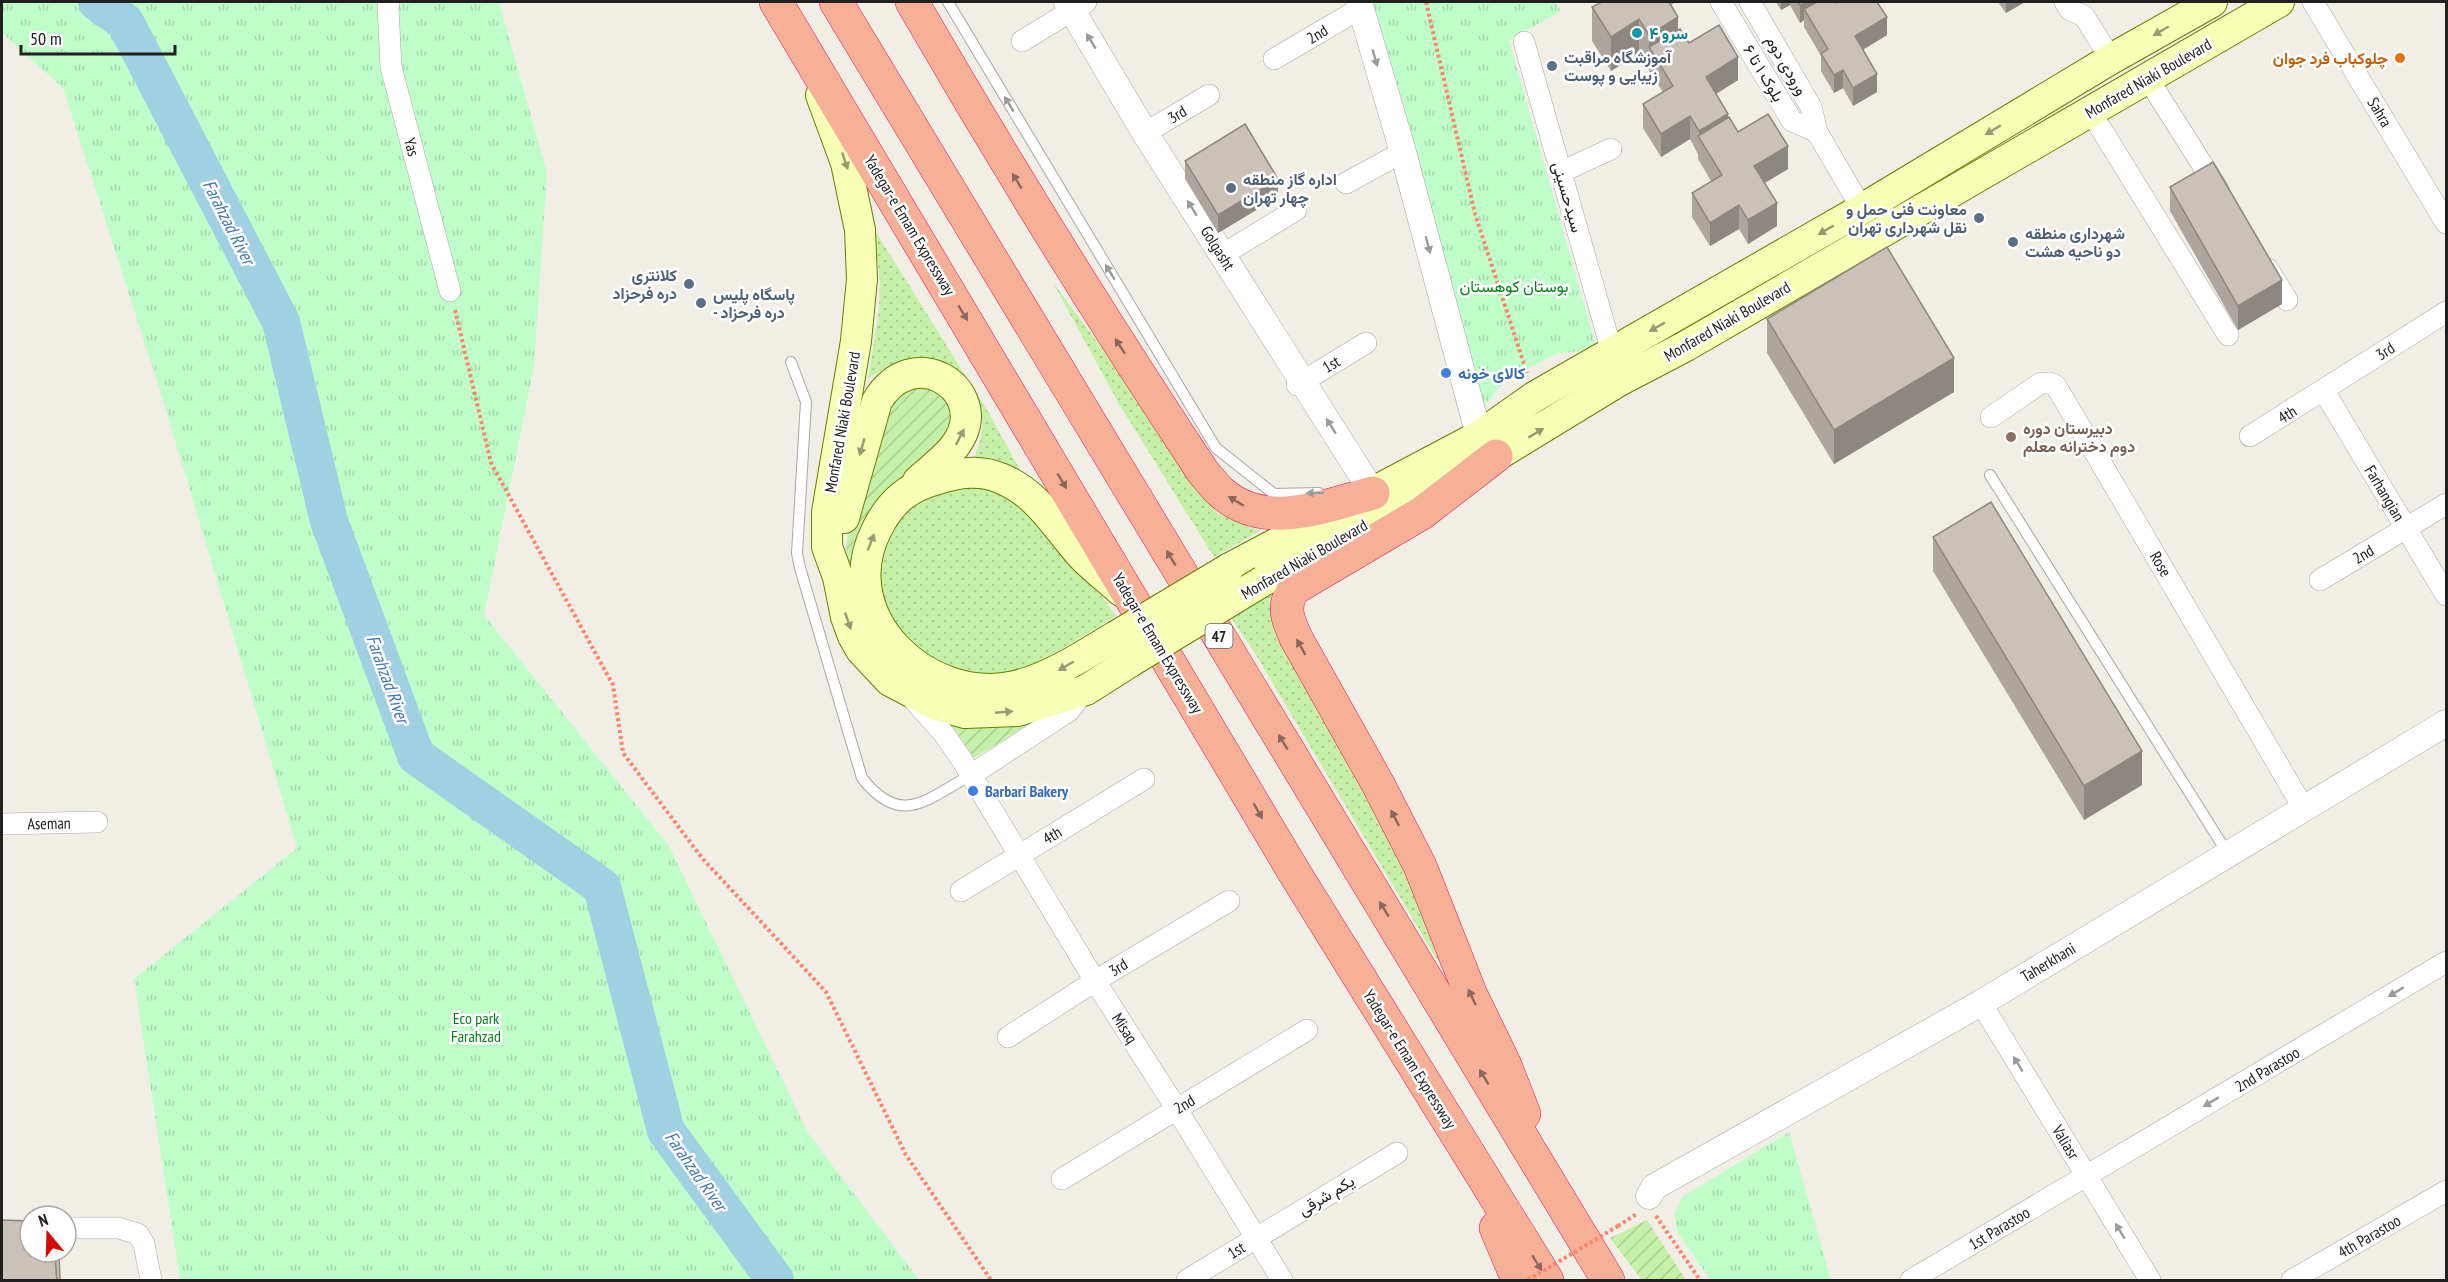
<svg xmlns="http://www.w3.org/2000/svg" width="2448" height="1282" viewBox="0 0 2448 1282" font-family="'PT Sans Narrow',Vazirmatn,sans-serif">
<defs>
<pattern id="grass-dots" width="8" height="8" patternUnits="userSpaceOnUse" patternTransform="scale(1.5)"><rect width="8" height="8" fill="#c6f0a7"/><path d="M2 2h.1M6 6h.1" fill="none" stroke="#aace8f" stroke-width="1.8" stroke-linecap="round"/></pattern>
<pattern id="park-tufts" width="24" height="20" patternUnits="userSpaceOnUse" patternTransform="scale(1.5)"><rect width="24" height="20" fill="#bffec8"/><path d="M3 7l-1-3M5 7V3M7 7l1-3M15 17l-1-3M17 17v-4M19 17l1-3" fill="none" stroke="#a4d9ac"/></pattern>
<pattern id="garden-furrows" width="10" height="10" patternUnits="userSpaceOnUse" patternTransform="scale(1.5)"><rect width="10" height="10" fill="#c6f0a7"/><path d="M-1 1l2-2M0 10L10 0M9 11l2-2" fill="none" stroke="#aace8f"/></pattern>
</defs>
<rect width="100%" height="100%" fill="#f1eee5"/>
<g fill="url(#grass-dots)">
<path d="M 874,229 L 990,415 L 1020,470 L 974,458 C 987,424 986,415 964,385 C 960,379 956,372 950,367 C 924,346 891,363 868,379 L 879,310 L 880,282 Z"/>
<path d="M 1052,281 L 1135,393 L 1217,513 L 1260,531 L 1214,557 L 1119,404 Z"/>
<path d="M 951,483 L 1008,490 L 1076,559 L 1116,616 L 1058,651 L 1032,665 L 1004,674 L 980,677 L 927,661 L 887,617 L 877,566 L 894,518 L 916,500 Z"/>
<path d="M 1299,570 L 1283,591 L 1327,710 L 1498,1062 L 1253,650 L 1227,612 Z"/>
</g>
<g fill="url(#park-tufts)">
<path d="M 2,2 L 499,2 L 547,173 L 534,367 L 484,615 L 669,846 L 808,1133 L 919,1280 L 180,1280 L 134,979 L 297,848 L 162,397 L 63,88 L 2,33 Z"/>
<path d="M 1369,2 L 1555,2 L 1561,11 L 1509,40 L 1597,350 L 1558,353 L 1507,380 L 1483,407 Z"/>
<path d="M 1789,1132 L 1831,1280 L 1710,1280 L 1677,1232 L 1674,1215 L 1682,1197 Z"/>
</g>
<g fill="url(#garden-furrows)">
<path d="M 892,388 L 941,388 L 957,423 L 858,564 L 844,563 L 849,524 Z"/>
<path d="M 1033,722 L 974,758 L 953,727 Z"/>
<path d="M 1647,1220 L 1686,1280 L 1642,1280 L 1610,1238 Z"/>
</g>
<g fill="none" stroke-linecap="round" stroke-linejoin="round">
<path stroke="#a2d0e3" stroke-width="38" d="M 97,2 L 125,22 L 281,322 L 329,521 L 416,756 L 602,887 L 666,1131 L 775,1280"/>
<g stroke="#a7a7a7" stroke-width="12">
<g id="service">
<path d="M 948,2 L 1216,448 L 1274,494 L 1319,493"/>
<path d="M 791,362 L 806,402 L 797,553 L 800,568 L 862,778 C 901,828 927,799 971,775"/>
<path d="M 1990,475 L 2228,854"/>
</g>
</g>
<g stroke="#a7a7a7" stroke-width="22">
<g id="minor">
<path d="M 389,2 L 388,8 L 391,67 L 450,291"/>
<path d="M 1721,2 L 1792,121 L 1817,132"/>
<path d="M 1750,2 L 1811,107 L 1817,132 L 1862,209"/>
<path d="M 2065,2 L 2070,10 L 2084,16 L 2111,59"/>
<path d="M 2313,2 L 2446,223"/>
<path d="M 1022,41 L 1086,2"/>
<path d="M 1524,42 L 1612,352"/>
<path d="M 1274,59 L 1361,8"/>
<path d="M 2157,93 L 2219,191"/>
<path d="M 2100,127 L 2228,335"/>
<path d="M 1145,133 L 1209,95"/>
<path d="M 1561,172 L 1611,149"/>
<path d="M 1346,183 L 1403,152"/>
<path d="M 1222,255 L 1296,210"/>
<path d="M 2268,269 L 2287,300"/>
<path d="M 1297,385 L 1366,343"/>
<path d="M 2324,391 L 2446,595"/>
<path d="M 1991,417 L 2041,383 L 2050,383 L 2056,386 L 2304,809"/>
<path d="M 2250,436 L 2446,312"/>
<path d="M 2320,580 L 2446,504"/>
<path d="M 913,699 L 944,734 L 962,760 L 1095,981 L 1176,1108 L 1282,1280"/>
<path d="M 971,775 L 1069,711 L 1085,690"/>
<path d="M 2,824 L 97,822"/>
<path d="M 961,891 L 1144,779"/>
<path d="M 1981,1003 L 2150,1280"/>
<path d="M 1008,1037 L 1095,981 L 1229,901"/>
<path d="M 1062,1179 L 1307,1030"/>
<path d="M 66,1228 L 119,1228 L 138,1234 L 144,1244 L 151,1280"/>
<path d="M 1187,1280 L 1397,1153"/>
<path d="M 1911,1280 L 2446,962"/>
<path d="M 2292,1280 L 2446,1191"/>
</g>
</g>
<g stroke="#a7a7a7" stroke-width="27">
<g id="tertiary">
<path d="M 1067,2 L 1145,133 L 1373,493"/>
<path d="M 1359,2 L 1403,152 L 1479,436"/>
<path d="M 1649,1196 L 1654,1187 L 1981,1003 L 2446,723"/>
</g>
</g>
<g stroke="#687e00" stroke-width="32">
<g id="secondary">
<path d="M 821,95 L 846,163 L 860,230 L 862,279 L 856,341 L 827,512 L 827,547 L 838,577 L 846,617 L 853,636 L 861,650 L 890,681 L 936,705 L 965,713 L 1018,711 L 1086,690 L 1130,662"/>
<path d="M 844,518 L 877,401 C 913,342 983,387 962,434 C 953,454 933,467 918,481"/>
<path d="M 1228,569 L 1479,436 L 1534,397 L 1862,209 L 2111,59 L 2212,2"/>
<path d="M 1263,581 L 1382,514 L 1496,456 L 1619,381 L 1686,346 L 2279,2"/>
<path d="M 1116,636 C 1084,655 1052,677 1015,686 C 927,706 832,616 877,529 C 891,501 908,487 938,479 C 958,473 979,469 1000,478 C 1038,493 1055,526 1081,555 C 1093,568 1108,579 1121,591"/>
</g>
</g>
<g stroke="#ec1651" stroke-width="34">
<g id="trunk">
<path d="M 776,2 L 1294,872 L 1547,1280"/>
<path d="M 836,2 L 1608,1280"/>
<path d="M 912,2 C 1004,161 1101,318 1203,472 C 1209,479 1215,487 1222,493 C 1265,531 1325,506 1373,493"/>
<path d="M 1496,456 L 1422,513 L 1293,589 C 1282,608 1288,620 1296,638 L 1379,786 L 1420,866 L 1471,995 L 1505,1065 L 1524,1114"/>
<path d="M 1496,1228 L 1518,1280"/>
</g>
</g>
<g stroke="#ff8269" stroke-width="4" stroke-dasharray="3 3" stroke-linecap="butt">
<path d="M 1426,2 L 1475,214 L 1527,373"/>
<path d="M 455,310 L 491,463 L 613,685 L 623,753 L 702,858 L 826,992 L 906,1155 L 991,1280"/>
<path d="M 1656,1216 L 1700,1280"/>
<path d="M 1618,1226 L 1638,1213"/>
</g>
<use href="#service" stroke="#fff" stroke-width="10"/>
<use href="#minor" stroke="#fff" stroke-width="21"/>
<use href="#tertiary" stroke="#fff" stroke-width="26"/>
<use href="#secondary" stroke="#f7ffb6" stroke-width="30"/>
<use href="#trunk" stroke="#f7b098" stroke-width="33"/>
<g stroke="#687e00" stroke-width="32" stroke-linecap="butt">
<g id="secondary-bridge">
<path d="M 1116,636 L 1228,569"/>
<path d="M 1130,662 L 1263,581"/>
</g>
</g>
<path stroke="#ff8269" stroke-width="4" stroke-dasharray="3 3" stroke-linecap="butt" d="M 1528,1280 L 1618,1226"/>
<use href="#secondary-bridge" stroke="#f7ffb6" stroke-width="30"/>
</g>
<g fill="#aea69e">
<path d="M 1602,2 L 1676,2 L 1671,5 L 1678,30 L 1689,43 L 1738,80 L 1716,94 L 1728,118 L 1738,132 L 1788,169 L 1765,183 L 1777,226 L 1748,244 L 1739,229 L 1710,246 L 1692,217 L 1692,193 L 1711,181 L 1698,159 L 1698,154 L 1690,139 L 1661,157 L 1643,128 L 1643,104 L 1663,92 L 1649,71 L 1649,69 L 1639,53 L 1611,71 L 1592,41 L 1592,7 Z"/>
<path d="M 1776,2 L 1834,2 L 1835,3 L 1887,35 L 1863,50 L 1877,92 L 1853,106 L 1843,88 L 1834,93 L 1821,71 L 1821,56 L 1804,27 L 1804,20 L 1800,23 L 1790,5 L 1781,10 Z"/>
<path d="M 1998,2 L 2025,2 L 2006,13 Z"/>
<path d="M 1185,161 L 1278,197 L 1218,233 L 1185,179 Z"/>
<path d="M 2170,187 L 2282,304 L 2238,330 L 2170,211 Z"/>
<path d="M 1767,319 L 1954,392 L 1834,464 L 1767,353 Z"/>
<path d="M 1933,537 L 2142,785 L 2084,820 L 1933,571 Z"/>
</g>
<g fill="#8d8781">
<path d="M 1781,2 L 1790,2 L 1790,5 L 1781,10 Z"/>
<path d="M 1806,2 L 1824,2 L 1804,9 L 1804,20 L 1800,23 L 1800,5 Z"/>
<path d="M 2006,2 L 2025,2 L 2006,13 Z"/>
<path d="M 1678,17 L 1678,51 L 1649,47 L 1649,69 L 1649,35 Z"/>
<path d="M 1887,17 L 1887,35 L 1855,54 L 1855,36 Z"/>
<path d="M 1639,19 L 1639,53 L 1611,71 L 1611,37 Z"/>
<path d="M 1738,57 L 1738,80 L 1706,100 L 1706,77 Z"/>
<path d="M 1843,70 L 1843,88 L 1834,93 L 1834,75 Z"/>
<path d="M 1877,74 L 1877,92 L 1853,106 L 1853,88 Z"/>
<path d="M 1728,114 L 1728,137 L 1699,137 L 1699,131 Z"/>
<path d="M 1690,116 L 1690,139 L 1661,157 L 1661,134 Z"/>
<path d="M 1788,146 L 1788,169 L 1754,189 L 1754,166 Z"/>
<path d="M 1278,179 L 1278,197 L 1218,233 L 1218,215 Z"/>
<path d="M 1777,203 L 1777,226 L 1748,244 L 1748,220 Z"/>
<path d="M 1739,205 L 1739,229 L 1710,246 L 1710,223 Z"/>
<path d="M 2282,280 L 2282,304 L 2238,330 L 2238,306 Z"/>
<path d="M 1954,358 L 1954,392 L 1834,464 L 1834,430 Z"/>
<path d="M 2142,751 L 2142,785 L 2084,820 L 2084,786 Z"/>
</g>
<g fill="#cac1b8" stroke="#8d8781" stroke-width="1.5">
<path d="M 1602,2 L 1669,2 L 1678,17 L 1649,35 L 1639,19 L 1611,37 L 1592,7 Z"/>
<path d="M 1798,2 L 1806,2 L 1800,5 Z"/>
<path d="M 1817,2 L 1834,2 L 1835,3 L 1838,2 L 1877,2 L 1887,17 L 1855,36 L 1877,74 L 1853,88 L 1843,70 L 1834,75 L 1821,54 L 1828,49 L 1804,9 Z"/>
<path d="M 1719,25 L 1738,57 L 1706,77 L 1728,114 L 1699,131 L 1690,116 L 1661,134 L 1643,104 L 1673,86 L 1649,47 L 1680,29 L 1689,43 Z"/>
<path d="M 1768,114 L 1788,146 L 1754,166 L 1777,203 L 1748,220 L 1739,205 L 1710,223 L 1692,193 L 1722,175 L 1698,136 L 1729,117 L 1738,132 Z"/>
<path d="M 1245,124 L 1278,179 L 1218,215 L 1185,161 Z"/>
<path d="M 2213,162 L 2282,280 L 2238,306 L 2170,187 Z"/>
<path d="M 1887,247 L 1954,358 L 1834,430 L 1767,319 Z"/>
<path d="M 1991,502 L 2142,751 L 2084,786 L 1933,537 Z"/>
<path d="M 2,1220 L 30,1221 L 30,1252 L 55,1252 L 57,1281 L 2,1281 Z"/>
<path d="M 55,1252 L 59,1252 L 60,1281 L 57,1281 Z"/>
</g>
<defs><path id="oneway-solid" d="M-6-.8H1V-3.2L6.5 0L1 3.2V.8H-6Z" transform="scale(1.5)"/></defs>
<g fill="#969b72">
<use href="#oneway-solid" transform="translate(2161 31) rotate(150)"/>
<use href="#oneway-solid" transform="translate(1993 130) rotate(149)"/>
<use href="#oneway-solid" transform="translate(845 161) rotate(72)"/>
<use href="#oneway-solid" transform="translate(1826 230) rotate(150)"/>
<use href="#oneway-solid" transform="translate(1657 327) rotate(151)"/>
<use href="#oneway-solid" transform="translate(1536 433) rotate(-31)"/>
<use href="#oneway-solid" transform="translate(960 437) rotate(-63)"/>
<use href="#oneway-solid" transform="translate(862 447) rotate(106)"/>
<use href="#oneway-solid" transform="translate(871 542) rotate(-69)"/>
<use href="#oneway-solid" transform="translate(848 621) rotate(71)"/>
<use href="#oneway-solid" transform="translate(1066 666) rotate(150)"/>
<use href="#oneway-solid" transform="translate(1004 712) rotate(-5)"/>
</g>
<g fill="#9b9b9b">
<use href="#oneway-solid" transform="translate(1091 41) rotate(-121)"/>
<use href="#oneway-solid" transform="translate(1375 58) rotate(74)"/>
<use href="#oneway-solid" transform="translate(1009 104) rotate(-121)"/>
<use href="#oneway-solid" transform="translate(1192 208) rotate(-122)"/>
<use href="#oneway-solid" transform="translate(1428 245) rotate(75)"/>
<use href="#oneway-solid" transform="translate(1110 272) rotate(-121)"/>
<use href="#oneway-solid" transform="translate(1331 426) rotate(-122)"/>
<use href="#oneway-solid" transform="translate(1315 493) rotate(179)"/>
<use href="#oneway-solid" transform="translate(2396 992) rotate(149)"/>
<use href="#oneway-solid" transform="translate(2018 1064) rotate(-121)"/>
<use href="#oneway-solid" transform="translate(2211 1102) rotate(149)"/>
<use href="#oneway-solid" transform="translate(2120 1231) rotate(-121)"/>
</g>
<g fill="#8c685c">
<use href="#oneway-solid" transform="translate(1017 181) rotate(-121)"/>
<use href="#oneway-solid" transform="translate(963 313) rotate(59)"/>
<use href="#oneway-solid" transform="translate(1120 346) rotate(-123)"/>
<use href="#oneway-solid" transform="translate(1062 481) rotate(59)"/>
<use href="#oneway-solid" transform="translate(1236 501) rotate(-149)"/>
<use href="#oneway-solid" transform="translate(1171 558) rotate(-121)"/>
<use href="#oneway-solid" transform="translate(1301 647) rotate(-119)"/>
<use href="#oneway-solid" transform="translate(1283 742) rotate(-121)"/>
<use href="#oneway-solid" transform="translate(1258 811) rotate(60)"/>
<use href="#oneway-solid" transform="translate(1395 818) rotate(-117)"/>
<use href="#oneway-solid" transform="translate(1384 909) rotate(-121)"/>
<use href="#oneway-solid" transform="translate(1472 997) rotate(-115)"/>
<use href="#oneway-solid" transform="translate(1484 1077) rotate(-121)"/>
<use href="#oneway-solid" transform="translate(1537 1263) rotate(58)"/>
</g>
<circle fill="#0f9aa8" stroke="#fff" stroke-width="2" cx="1637" cy="33" r="6"/>
<circle fill="#e8710a" stroke="#fff" stroke-width="2" cx="2400" cy="58" r="6"/>
<g fill="#5c6f8a" stroke="#fff" stroke-width="2">
<circle cx="1552" cy="66" r="6"/>
<circle cx="1231" cy="188" r="6"/>
<circle cx="1979" cy="218" r="6"/>
<circle cx="2013" cy="242" r="6"/>
<circle cx="689" cy="284" r="6"/>
<circle cx="701" cy="303" r="6"/>
</g>
<g fill="#3f7fe0" stroke="#fff" stroke-width="2">
<circle cx="1446" cy="373" r="6"/>
<circle cx="973" cy="791" r="6"/>
</g>
<circle fill="#8d6e63" stroke="#fff" stroke-width="2" cx="2011" cy="437" r="6"/>
<g text-anchor="middle" dominant-baseline="central" stroke-width="5" stroke-linejoin="round" paint-order="stroke">
<rect fill="#fff" stroke="#636363" stroke-width="1.5" x="1205.5" y="624" width="27" height="24" rx="4.5"/>
<g font-size="15" font-weight="bold" fill="#202020">
<text x="1219" y="636">47</text>
</g>
<g font-size="16" font-weight="bold" fill="#0d838f" stroke="#fff" text-anchor="start">
<text x="1649" y="33">سرو ۴</text>
</g>
<g font-size="16" fill="#202020" stroke="#fff">
<text transform="translate(1317 34) rotate(-31)">2nd</text>
<text transform="translate(1787 65) rotate(60)">ورودی دوم</text>
<text transform="translate(1764 73) rotate(59)">بلوک ۱ تا ۶</text>
<text transform="translate(2148 78) rotate(-30)">Monfared Niaki Boulevard</text>
<text transform="translate(2380 112) rotate(59)">Sahra</text>
<text transform="translate(1177 114) rotate(-31)">3rd</text>
<text transform="translate(412 147) rotate(75)">Yas</text>
<text transform="translate(1568 197) rotate(74)">سیدحسینی</text>
<text transform="translate(910 225) rotate(59)">Yadegar-e Emam Expressway</text>
<text transform="translate(1218 248) rotate(58)">Golgasht</text>
<text transform="translate(1727 321) rotate(-30)">Monfared Niaki Boulevard</text>
<text transform="translate(2385 351) rotate(-33)">3rd</text>
<text transform="translate(1331 364) rotate(-31)">1st</text>
<text transform="translate(2287 414) rotate(-32)">4th</text>
<text transform="translate(842 422) rotate(-80)">Monfared Niaki Boulevard</text>
<text transform="translate(2385 493) rotate(59)">Farhangian</text>
<text transform="translate(2363 554) rotate(-31)">2nd</text>
<text transform="translate(1304 559) rotate(-30)">Monfared Niaki Boulevard</text>
<text transform="translate(2161 564) rotate(60)">Rose</text>
<text transform="translate(1158 643) rotate(59)">Yadegar-e Emam Expressway</text>
<text transform="translate(49 823) rotate(-1)">Aseman</text>
<text transform="translate(1052 835) rotate(-31)">4th</text>
<text transform="translate(2048 962) rotate(-31)">Taherkhani</text>
<text transform="translate(1118 967) rotate(-31)">3rd</text>
<text transform="translate(1125 1028) rotate(57)">Misaq</text>
<text transform="translate(1410 1059) rotate(58)">Yadegar-e Emam Expressway</text>
<text transform="translate(2267 1069) rotate(-31)">2nd Parastoo</text>
<text transform="translate(1184 1104) rotate(-31)">2nd</text>
<text transform="translate(2066 1142) rotate(59)">Valiasr</text>
<text transform="translate(1326 1195) rotate(-31)">یکم شرقی</text>
<text transform="translate(1999 1228) rotate(-31)">1st Parastoo</text>
<text transform="translate(2369 1236) rotate(-30)">4th Parastoo</text>
<text transform="translate(1236 1250) rotate(-32)">1st</text>
</g>
<g font-size="16" font-weight="bold" fill="#4e5e75" stroke="#fff" text-anchor="start">
<text x="1564" y="57">آموزشگاه مراقبت<tspan x="1564" dy="18">زیبایی و پوست</tspan></text>
<text x="1243" y="179">اداره گاز منطقه<tspan x="1243" dy="18">چهار تهران</tspan></text>
<text x="1967" y="209" text-anchor="end">معاونت فنی حمل و<tspan x="1967" dy="18">نقل شهرداری تهران</tspan></text>
<text x="2025" y="233">شهرداری منطقه<tspan x="2025" dy="18">دو ناحیه هشت</tspan></text>
<text x="677" y="275" text-anchor="end">کلانتری<tspan x="677" dy="18">دره فرحزاد</tspan></text>
<text x="713" y="294">پاسگاه پلیس<tspan x="713" dy="18">- دره فرحزاد</tspan></text>
</g>
<g font-size="16" font-weight="bold" fill="#c56008" stroke="#fff" text-anchor="end">
<text x="2388" y="58">چلوکباب فرد جوان</text>
</g>
<g font-size="16" fill="#028515" stroke="#fff">
<text x="1514" y="286">بوستان کوهستان</text>
<text x="476" y="1018">Eco park<tspan x="476" dy="18">Farahzad</tspan></text>
</g>
<g font-size="16" font-weight="bold" fill="#366cbe" stroke="#fff" text-anchor="start">
<text x="1458" y="373">کالای خونه</text>
<text x="985" y="791">Barbari Bakery</text>
</g>
<g font-size="16" font-weight="bold" fill="#785e54" stroke="#fff" text-anchor="start">
<text x="2023" y="428">دبیرستان دوره<tspan x="2023" dy="18">دوم دخترانه معلم</tspan></text>
</g>
<g font-size="18" font-style="italic" fill="#4276b9" stroke="#fff">
<text transform="translate(229 222) rotate(63)">Farahzad River</text>
<text transform="translate(388 679) rotate(70)">Farahzad River</text>
<text transform="translate(696 1171) rotate(55)">Farahzad River</text>
</g>
</g>
<rect width="2448" height="1282" fill="none" stroke="#202020" stroke-width="6"/>
<g transform="translate(48 1234) rotate(341)"><circle r="28" fill="#ffffff" stroke="#a6a6a6" stroke-width="1.5"/>
<path d="M0-4.5L10 22L0 15L-10 22Z" fill="#d00d00"/>
<text y="-9" font-size="16" font-weight="bold" text-anchor="middle" fill="#202020">N</text>
</g>
<path d="M21 45v9h154v-9" fill="none" stroke="#202020" stroke-width="3"/>
<text x="30" y="45" font-size="18" fill="#202020" stroke="#ffffff" stroke-width="4.5" paint-order="stroke">50 m</text>
</svg>
